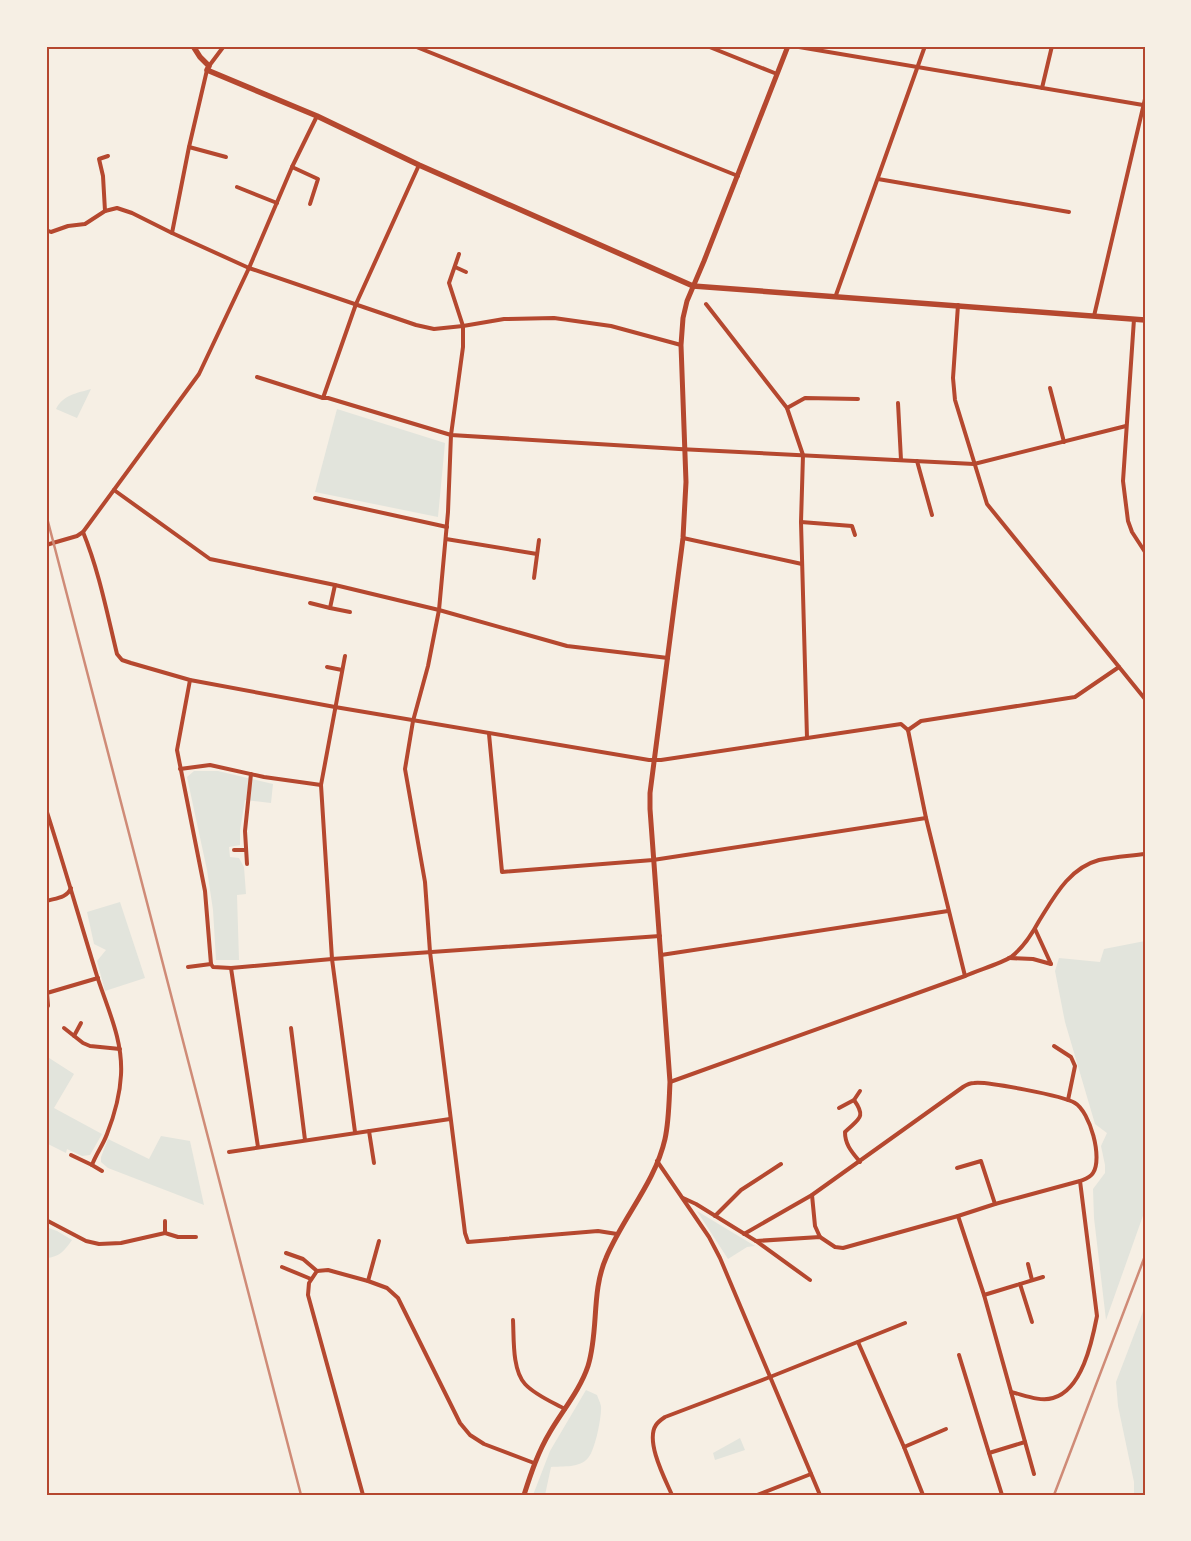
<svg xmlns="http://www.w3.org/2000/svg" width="1191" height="1541" viewBox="0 0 1191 1541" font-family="Cabin,sans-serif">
<rect width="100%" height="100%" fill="#f6efe4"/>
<g fill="#e2e4dc">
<path d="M 91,389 L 77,418 L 56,409 C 63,395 77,393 91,389 Z"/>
<path d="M 337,409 L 445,443 L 438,517 L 315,492 Z"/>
<path d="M 194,771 L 218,771 L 273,784 L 271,803 L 245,800 L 240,830 L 240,845 L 229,847 L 230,857 L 239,858 L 244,867 L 246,894 L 237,895 L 239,960 L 216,960 L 213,910 L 207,870 L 187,777 Z"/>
<path d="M 120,902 L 145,978 L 105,991 L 97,961 L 106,950 L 94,944 L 87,912 Z"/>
<path d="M 1145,941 L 1145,1210 L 1106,1320 L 1094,1218 L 1093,1189 L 1105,1173 L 1105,1165 L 1101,1146 L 1107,1133 L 1095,1124 L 1065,1022 L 1055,971 L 1059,958 L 1100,962 L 1104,949 Z"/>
<path d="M 46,1056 L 74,1074 L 54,1108 L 102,1134 L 90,1155 L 82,1156 L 67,1149 L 66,1153 L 46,1143 Z"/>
<path d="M 161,1136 L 190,1141 L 204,1205 L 108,1168 L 101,1162 L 101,1157 L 108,1139 L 149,1159 Z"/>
<path d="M 697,1211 L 755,1246 L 747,1247 L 728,1259 Z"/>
<path d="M 46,1227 L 57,1231 L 72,1240 C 64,1251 60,1257 46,1258 Z"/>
<path d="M 1145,1306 L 1145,1495 L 1134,1495 L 1134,1482 L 1118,1406 L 1116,1382 Z"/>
<path d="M 586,1390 L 597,1395 C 598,1398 600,1402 601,1406 C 602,1416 595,1451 588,1458 C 580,1468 563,1466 551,1467 L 545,1495 L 533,1495 L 550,1451 Z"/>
<path d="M 740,1438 L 745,1450 L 715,1460 L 713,1453 Z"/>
</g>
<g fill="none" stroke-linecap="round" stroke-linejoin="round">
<g stroke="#b5482f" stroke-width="4">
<path d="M 414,46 L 738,176"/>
<path d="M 707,46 L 777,74"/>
<path d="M 793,46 L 1143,105"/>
<path d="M 209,66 L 224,46"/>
<path d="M 1042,88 L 1052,46"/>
<path d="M 189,147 L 226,157"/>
<path d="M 292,167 L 318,179 L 310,204"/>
<path d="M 878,179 L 1069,212"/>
<path d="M 237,187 L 277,203"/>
<path d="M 105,211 L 103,176 L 99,159 L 108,156"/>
<path d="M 46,230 L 51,232 L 68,226 L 85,224 L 105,211 L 117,208 L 132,213 L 172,233 L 249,268 L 416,325 L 434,329 L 463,326 L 504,319 L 554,318 L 611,326 L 681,345"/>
<path d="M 172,233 L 189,147 L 207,70"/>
<path d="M 459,254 L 449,283 L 463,326 L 463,347 L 451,435 L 448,512 L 439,610 L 428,666 L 413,721 L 405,769 L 425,882 L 430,952 L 465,1233 L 468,1242 L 598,1231 L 617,1234"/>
<path d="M 455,267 L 466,272"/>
<path d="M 836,295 L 925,46"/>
<path d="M 706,304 L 787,408 L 803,455 L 801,522 L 807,738"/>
<path d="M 958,305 L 953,378 L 955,400 L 987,504 L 1145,699"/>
<path d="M 1094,316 L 1145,99"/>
<path d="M 1134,319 L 1123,481 L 1128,521 L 1132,532 L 1145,552"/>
<path d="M 257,377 L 323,398 L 328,398 L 451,435 L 679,449 L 974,464 L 1126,426"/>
<path d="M 1050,388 L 1064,442"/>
<path d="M 323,398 L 356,304 L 419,165"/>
<path d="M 898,403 L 901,460"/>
<path d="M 787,408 L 805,398 L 858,399"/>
<path d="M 917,461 L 932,515"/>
<path d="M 114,490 L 210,559 L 335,585 L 439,610 L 567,646 L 668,658"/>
<path d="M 315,498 L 447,527"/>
<path d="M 801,522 L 852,526 L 855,535"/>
<path d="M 83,532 C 99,571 107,613 117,654 L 122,660 L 131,663 L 190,680 L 335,707 L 649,760 L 661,760 L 901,724 L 908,730"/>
<path d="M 683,538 L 802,564"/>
<path d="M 446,539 L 537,554"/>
<path d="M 46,545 L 77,536 L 83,532 L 199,374 L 249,268 L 292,167 L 317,116"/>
<path d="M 534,578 L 539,540"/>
<path d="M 335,585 L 330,608 L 350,612"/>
<path d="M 310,603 L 330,608"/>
<path d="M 345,656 L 321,785 L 332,959 L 355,1132"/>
<path d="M 327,667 L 342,670"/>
<path d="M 190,680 L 177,750 L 205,891 L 211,964"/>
<path d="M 908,730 L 926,818 L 965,976"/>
<path d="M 908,730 L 921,721 L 1075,697 L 1119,667"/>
<path d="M 489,734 L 502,872 L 653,860 L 926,818"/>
<path d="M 180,769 L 210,765 L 264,777 L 321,785"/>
<path d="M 46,809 C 64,865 80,921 97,976 C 108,1010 123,1040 121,1075 C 120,1095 114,1116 107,1134 C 103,1145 96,1154 92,1165 L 102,1171"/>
<path d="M 234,850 L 246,850"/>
<path d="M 247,864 L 245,831 L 251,774"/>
<path d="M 46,901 C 56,898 67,898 71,888"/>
<path d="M 1035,929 L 1051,964"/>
<path d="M 661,955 L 948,911"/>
<path d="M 1009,958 L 1033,959 L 1051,964"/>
<path d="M 188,967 L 211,964 L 213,967 L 231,968 L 332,959 L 660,936"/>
<path d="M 231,968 L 258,1147"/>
<path d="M 48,1006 L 47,993 L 98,978"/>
<path d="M 64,1028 L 83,1043 L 90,1046 L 120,1049"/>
<path d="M 291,1028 L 305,1140"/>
<path d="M 74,1036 L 81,1023"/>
<path d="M 1054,1046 L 1071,1057 L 1075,1066 L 1068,1100"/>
<path d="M 670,1082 L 965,976 C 978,970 1000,964 1011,957 C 1023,948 1032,934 1039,921 C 1054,897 1069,868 1099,860 C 1114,857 1130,856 1145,854"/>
<path d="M 854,1100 C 867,1118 858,1119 845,1132 C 845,1145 852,1152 860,1162"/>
<path d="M 839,1108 L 854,1100 L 860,1091"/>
<path d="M 369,1131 L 374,1163"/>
<path d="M 229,1152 L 450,1119"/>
<path d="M 71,1155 L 92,1165"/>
<path d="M 657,1161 L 709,1237 L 720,1258 L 820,1495"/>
<path d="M 957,1168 L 981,1161 L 995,1204"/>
<path d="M 812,1195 L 815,1226 L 820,1237"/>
<path d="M 683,1198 L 696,1204 L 756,1241 L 810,1280"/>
<path d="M 715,1216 L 741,1190 L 781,1164"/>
<path d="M 958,1216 L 984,1295 L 1034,1474"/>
<path d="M 46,1220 L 86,1241 L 99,1244 L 121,1243 L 165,1233 L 178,1237 L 196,1237"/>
<path d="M 165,1233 L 165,1221"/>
<path d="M 744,1234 L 812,1195 L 963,1087 C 966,1085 970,1083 974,1083 C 986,1081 1064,1096 1075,1103 C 1090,1112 1103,1158 1093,1173 C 1090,1178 1085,1179 1080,1181 L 1097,1316 C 1092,1342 1082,1390 1053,1398 C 1040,1402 1024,1395 1011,1392"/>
<path d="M 756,1241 L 820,1237 L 835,1247 L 843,1248 L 958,1216 L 995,1204 L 1080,1181"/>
<path d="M 286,1253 L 303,1259 L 317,1271"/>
<path d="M 1028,1264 L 1032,1280"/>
<path d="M 282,1267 L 311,1279"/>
<path d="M 317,1271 L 328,1270 L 368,1281 L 387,1288 L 398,1298 L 460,1423 L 470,1435 L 484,1444 L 534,1463"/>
<path d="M 317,1271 L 309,1283 L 308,1295 L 363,1495"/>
<path d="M 368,1281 L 379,1241"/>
<path d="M 1020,1284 L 1032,1322"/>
<path d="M 984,1295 L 1043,1277"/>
<path d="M 513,1320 C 514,1338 512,1370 525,1384 C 535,1395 552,1402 565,1409"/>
<path d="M 858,1342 L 904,1447 L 923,1495"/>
<path d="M 959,1355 L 989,1453 L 1025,1442"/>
<path d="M 904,1447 L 946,1429"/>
<path d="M 989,1453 L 1002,1495"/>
<path d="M 672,1495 C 665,1479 645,1441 656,1425 C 658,1422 662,1419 665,1417 L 770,1377 L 905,1323"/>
<path d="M 757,1495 L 811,1474"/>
</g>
<path stroke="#b5482f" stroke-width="5" d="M 524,1495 C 531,1473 538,1452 550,1432 C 563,1410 580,1390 588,1366 C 599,1331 591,1292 606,1258 C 623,1217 655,1183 665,1139 C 669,1121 669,1101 670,1082 L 650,809 L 650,793 L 683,538 L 686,482 L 681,345 L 683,318 L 687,301 L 704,261 L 788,46"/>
<path stroke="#b5482f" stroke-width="5.5" d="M 193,46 L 200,57 L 209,66 L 207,70 L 317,116 L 419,165 L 693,286 L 1145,320"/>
<g stroke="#cf8b77" stroke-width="2.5">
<path d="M 46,514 L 301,1495"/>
<path d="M 1054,1495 L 1145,1256"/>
</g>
</g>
<rect width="1191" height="1541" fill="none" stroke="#f6efe4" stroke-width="95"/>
<rect x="48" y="48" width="1096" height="1446" fill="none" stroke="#b5482f" stroke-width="2"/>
</svg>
